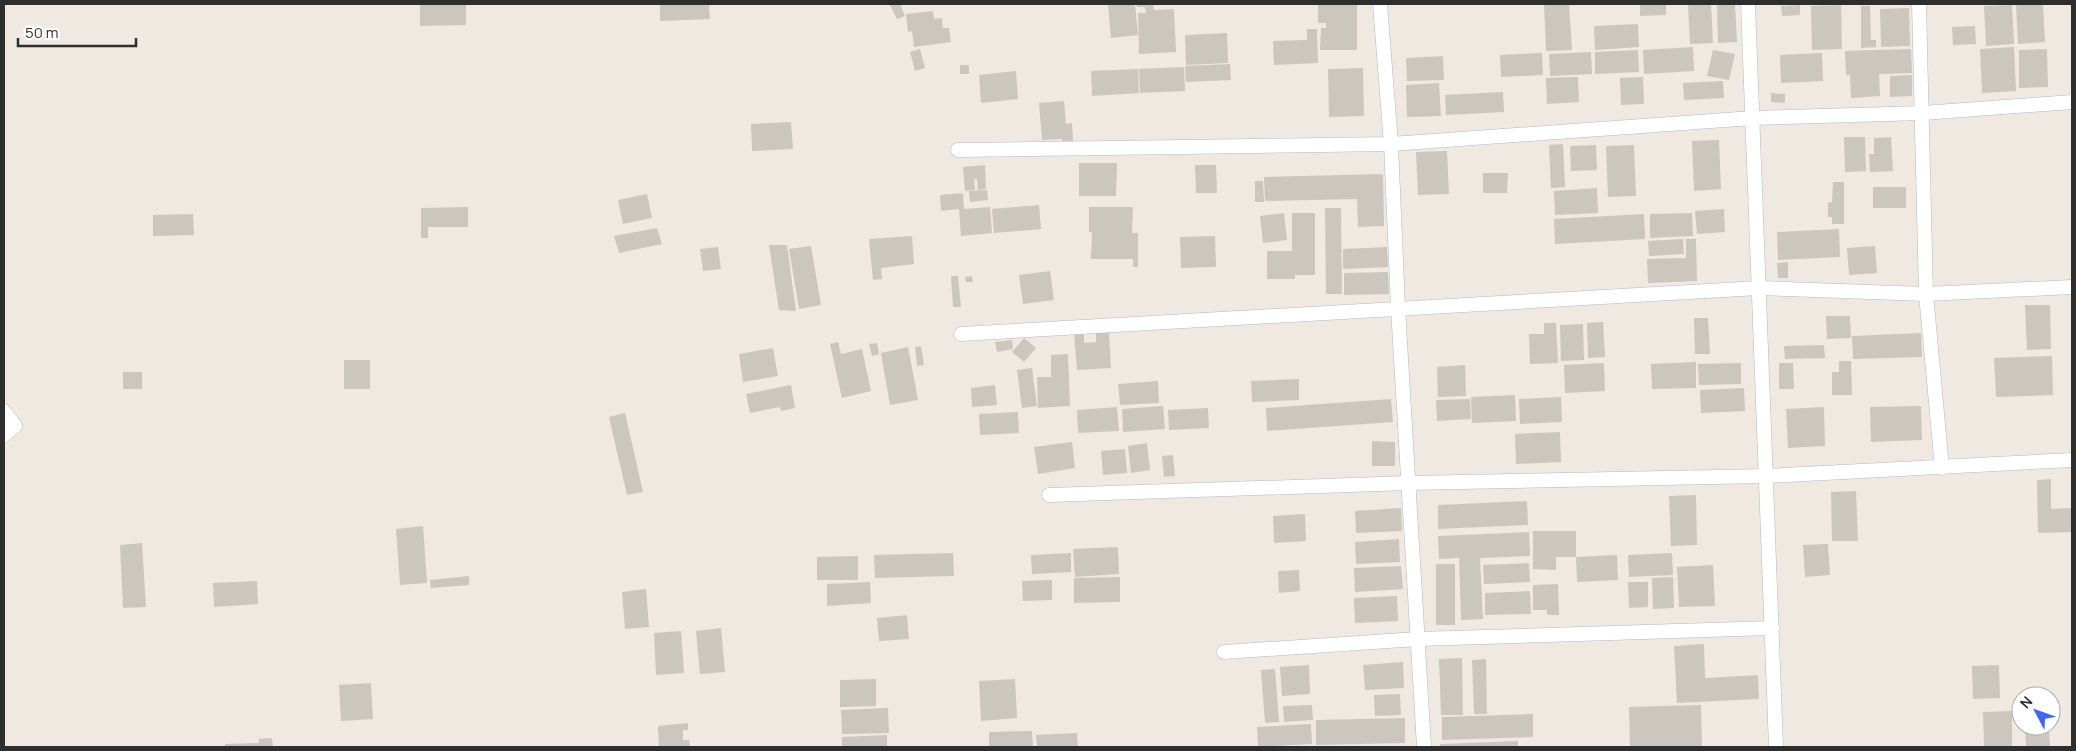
<svg xmlns="http://www.w3.org/2000/svg" width="2076" height="751" viewBox="0 0 2076 751" font-family="Manrope,sans-serif">
<rect width="100%" height="100%" fill="#efe9e1"/>
<g fill="#cbc7bf">
<path d="M 420,4 L 466,4 L 466,25 L 420,26 Z"/>
<path d="M 660,4 L 709,4 L 710,19 L 660,21 Z"/>
<path d="M 893,4 L 900,4 L 905,16 L 897,19 L 890,5 Z"/>
<path d="M 1108,4 L 1135,4 L 1138,35 L 1111,38 Z"/>
<path d="M 1137,4 L 1153,4 L 1154,10 L 1174,9 L 1176,52 L 1139,54 L 1138,13 L 1146,13 L 1145,7 L 1137,7 Z"/>
<path d="M 1318,4 L 1357,4 L 1357,50 L 1320,50 L 1321,28 L 1326,28 L 1326,23 L 1318,23 Z"/>
<path d="M 1544,4 L 1569,4 L 1572,50 L 1546,51 Z"/>
<path d="M 1640,4 L 1666,4 L 1666,15 L 1640,16 Z"/>
<path d="M 1688,4 L 1711,4 L 1713,43 L 1690,44 Z"/>
<path d="M 1717,4 L 1735,4 L 1737,42 L 1718,43 Z"/>
<path d="M 2016,4 L 2043,4 L 2045,42 L 2018,44 Z"/>
<path d="M 1800,5 L 1800,15 L 1782,16 L 1781,6 Z"/>
<path d="M 1841,5 L 1842,49 L 1812,50 L 1811,6 Z"/>
<path d="M 2012,5 L 2014,44 L 1986,46 L 1984,6 Z"/>
<path d="M 1861,6 L 1870,6 L 1871,40 L 1876,40 L 1876,47 L 1861,48 Z"/>
<path d="M 1909,8 L 1910,46 L 1881,47 L 1880,9 Z"/>
<path d="M 933,11 L 934,19 L 942,18 L 943,28 L 949,28 L 951,42 L 914,47 L 912,31 L 908,32 L 906,14 Z"/>
<path d="M 1638,24 L 1639,47 L 1595,50 L 1594,26 Z"/>
<path d="M 1975,26 L 1976,44 L 1953,45 L 1952,27 Z"/>
<path d="M 1307,29 L 1317,29 L 1318,63 L 1274,65 L 1273,41 L 1307,40 Z"/>
<path d="M 1227,33 L 1228,63 L 1186,65 L 1185,35 Z"/>
<path d="M 1693,47 L 1694,71 L 1644,74 L 1643,50 Z"/>
<path d="M 2014,47 L 2016,91 L 1982,93 L 1980,49 Z"/>
<path d="M 920,49 L 925,68 L 915,71 L 910,52 Z"/>
<path d="M 1911,49 L 1912,73 L 1879,74 L 1880,96 L 1851,98 L 1850,75 L 1846,75 L 1845,51 Z"/>
<path d="M 2047,49 L 2048,87 L 2019,88 L 2019,50 Z"/>
<path d="M 1638,50 L 1639,72 L 1595,74 L 1595,52 Z"/>
<path d="M 1713,50 L 1735,54 L 1729,80 L 1707,76 Z"/>
<path d="M 1591,52 L 1592,74 L 1550,76 L 1549,54 Z"/>
<path d="M 1542,53 L 1543,75 L 1501,77 L 1500,55 Z"/>
<path d="M 1822,53 L 1823,81 L 1781,83 L 1780,55 Z"/>
<path d="M 1443,56 L 1444,80 L 1407,81 L 1406,58 Z"/>
<path d="M 1230,64 L 1231,80 L 1186,82 L 1185,66 Z"/>
<rect x="960" y="65" width="9" height="9"/>
<path d="M 1184,67 L 1185,91 L 1140,93 L 1139,69 Z"/>
<path d="M 1363,68 L 1364,116 L 1329,117 L 1328,69 Z"/>
<path d="M 1138,69 L 1139,93 L 1092,96 L 1091,71 Z"/>
<path d="M 1016,71 L 1018,99 L 981,103 L 979,75 Z"/>
<path d="M 1912,75 L 1912,96 L 1890,97 L 1890,76 Z"/>
<path d="M 1578,77 L 1579,102 L 1547,104 L 1546,78 Z"/>
<path d="M 1643,77 L 1644,104 L 1621,105 L 1620,78 Z"/>
<path d="M 1723,81 L 1724,98 L 1684,100 L 1683,83 Z"/>
<path d="M 1439,83 L 1441,116 L 1407,117 L 1406,85 Z"/>
<path d="M 1503,92 L 1504,112 L 1446,115 L 1445,95 Z"/>
<path d="M 1771,93 L 1785,94 L 1785,103 L 1771,102 Z"/>
<path d="M 1064,101 L 1066,124 L 1072,123 L 1073,141 L 1062,141 L 1062,139 L 1042,140 L 1039,103 Z"/>
<path d="M 791,122 L 793,149 L 752,151 L 751,124 Z"/>
<path d="M 1844,137 L 1865,137 L 1866,171 L 1845,172 Z"/>
<path d="M 1891,137 L 1893,171 L 1870,172 L 1869,154 L 1874,154 L 1874,138 Z"/>
<path d="M 1719,140 L 1721,189 L 1694,191 L 1692,141 Z"/>
<path d="M 1563,144 L 1565,187 L 1551,188 L 1549,145 Z"/>
<path d="M 1596,145 L 1597,170 L 1571,171 L 1570,146 Z"/>
<path d="M 1634,145 L 1636,196 L 1608,197 L 1606,146 Z"/>
<path d="M 1447,151 L 1449,194 L 1418,195 L 1416,152 Z"/>
<path d="M 1079,163 L 1117,163 L 1116,196 L 1079,196 Z"/>
<path d="M 985,165 L 986,189 L 978,190 L 977,179 L 974,179 L 975,190 L 965,191 L 963,167 Z"/>
<path d="M 1195,165 L 1216,165 L 1217,193 L 1196,193 Z"/>
<path d="M 1483,173 L 1508,173 L 1507,193 L 1483,193 Z"/>
<path d="M 1383,174 L 1384,226 L 1358,227 L 1357,199 L 1265,201 L 1264,177 Z"/>
<path d="M 1255,181 L 1263,181 L 1264,202 L 1255,202 Z"/>
<path d="M 1833,182 L 1844,182 L 1844,224 L 1832,224 L 1832,217 L 1828,217 L 1828,203 L 1832,202 Z"/>
<rect x="1873" y="187" width="33" height="21"/>
<path d="M 1597,188 L 1598,213 L 1555,215 L 1554,191 Z"/>
<path d="M 987,190 L 988,200 L 970,202 L 969,191 Z"/>
<path d="M 963,193 L 964,209 L 990,207 L 992,233 L 961,236 L 959,209 L 941,211 L 940,195 Z"/>
<path d="M 647,194 L 652,218 L 623,224 L 618,200 Z"/>
<path d="M 1039,205 L 1041,229 L 994,233 L 992,209 Z"/>
<path d="M 468,207 L 468,227 L 428,227 L 428,238 L 421,238 L 421,208 Z"/>
<path d="M 1089,207 L 1133,207 L 1132,233 L 1138,233 L 1138,267 L 1133,267 L 1133,259 L 1091,259 L 1092,232 L 1089,232 Z"/>
<path d="M 1325,208 L 1341,208 L 1342,294 L 1326,294 Z"/>
<path d="M 1724,209 L 1725,232 L 1697,234 L 1695,211 Z"/>
<path d="M 1284,213 L 1287,240 L 1263,243 L 1260,216 Z"/>
<path d="M 1292,213 L 1315,213 L 1315,275 L 1295,275 L 1295,279 L 1267,279 L 1267,251 L 1292,251 Z"/>
<path d="M 1692,213 L 1693,236 L 1650,238 L 1650,214 Z"/>
<path d="M 193,214 L 194,235 L 153,236 L 153,215 Z"/>
<path d="M 1644,214 L 1645,239 L 1555,244 L 1554,219 Z"/>
<path d="M 657,228 L 662,244 L 619,253 L 614,236 Z"/>
<path d="M 1839,229 L 1840,257 L 1778,260 L 1777,232 Z"/>
<path d="M 912,236 L 914,264 L 881,268 L 882,279 L 873,280 L 869,239 Z"/>
<path d="M 1215,236 L 1216,267 L 1181,268 L 1180,237 Z"/>
<path d="M 1683,239 L 1684,254 L 1649,256 L 1648,241 Z"/>
<path d="M 1686,239 L 1696,239 L 1697,281 L 1648,283 L 1647,259 L 1686,258 Z"/>
<path d="M 769,245 L 787,245 L 796,311 L 779,310 Z"/>
<path d="M 811,246 L 821,305 L 799,309 L 789,249 Z"/>
<path d="M 1875,246 L 1877,273 L 1849,275 L 1847,248 Z"/>
<path d="M 718,247 L 721,269 L 703,271 L 700,249 Z"/>
<path d="M 1387,247 L 1388,267 L 1343,269 L 1343,249 Z"/>
<path d="M 1788,262 L 1788,278 L 1778,278 L 1777,263 Z"/>
<path d="M 1050,271 L 1054,300 L 1023,304 L 1019,275 Z"/>
<path d="M 1388,272 L 1389,294 L 1344,295 L 1344,273 Z"/>
<path d="M 951,276 L 958,276 L 961,307 L 953,307 Z"/>
<path d="M 972,276 L 973,282 L 966,282 L 965,277 Z"/>
<path d="M 2025,305 L 2050,305 L 2051,349 L 2027,350 Z"/>
<path d="M 1826,316 L 1850,316 L 1851,338 L 1827,339 Z"/>
<path d="M 1694,318 L 1708,318 L 1710,354 L 1695,354 Z"/>
<path d="M 1603,322 L 1605,357 L 1588,358 L 1587,323 Z"/>
<path d="M 1544,323 L 1556,323 L 1558,363 L 1530,364 L 1529,334 L 1544,334 Z"/>
<path d="M 1583,324 L 1584,360 L 1561,361 L 1560,325 Z"/>
<path d="M 1096,333 L 1109,333 L 1111,368 L 1077,370 L 1074,334 L 1084,334 L 1084,343 L 1096,342 Z"/>
<path d="M 1921,333 L 1922,357 L 1853,359 L 1852,336 Z"/>
<path d="M 1024,338 L 1036,348 L 1024,362 L 1012,352 Z"/>
<path d="M 1012,340 L 1013,349 L 997,352 L 995,342 Z"/>
<path d="M 838,342 L 841,354 L 862,349 L 871,391 L 842,398 L 830,344 Z"/>
<path d="M 877,343 L 879,354 L 872,356 L 869,344 Z"/>
<path d="M 1824,345 L 1825,358 L 1785,359 L 1784,346 Z"/>
<path d="M 921,346 L 924,365 L 917,366 L 915,347 Z"/>
<path d="M 908,347 L 918,400 L 890,405 L 881,353 Z"/>
<path d="M 773,348 L 778,376 L 743,382 L 739,354 Z"/>
<path d="M 1068,354 L 1070,406 L 1038,408 L 1037,377 L 1051,377 L 1051,355 Z"/>
<path d="M 2052,356 L 2053,395 L 1996,397 L 1994,358 Z"/>
<rect x="344" y="360" width="26" height="29"/>
<path d="M 1839,361 L 1851,361 L 1852,395 L 1832,395 L 1832,372 L 1839,372 Z"/>
<path d="M 1696,362 L 1696,388 L 1652,389 L 1651,364 Z"/>
<path d="M 1604,363 L 1605,391 L 1565,393 L 1564,365 Z"/>
<path d="M 1741,363 L 1741,384 L 1699,385 L 1698,364 Z"/>
<path d="M 1779,363 L 1793,363 L 1794,389 L 1779,389 Z"/>
<path d="M 1465,365 L 1466,396 L 1438,397 L 1437,367 Z"/>
<path d="M 1032,368 L 1037,406 L 1022,408 L 1017,370 Z"/>
<rect x="123" y="372" width="19" height="17"/>
<path d="M 1299,379 L 1299,400 L 1252,402 L 1251,381 Z"/>
<path d="M 1158,381 L 1159,403 L 1120,405 L 1118,384 Z"/>
<path d="M 791,385 L 795,408 L 781,411 L 780,407 L 750,413 L 746,394 Z"/>
<path d="M 995,385 L 997,405 L 972,407 L 971,388 Z"/>
<path d="M 1744,388 L 1745,411 L 1701,413 L 1700,390 Z"/>
<path d="M 1515,395 L 1516,421 L 1472,423 L 1471,397 Z"/>
<path d="M 1561,397 L 1562,422 L 1520,424 L 1519,399 Z"/>
<path d="M 1391,399 L 1393,422 L 1267,431 L 1266,408 Z"/>
<path d="M 1470,399 L 1471,419 L 1437,421 L 1436,400 Z"/>
<path d="M 1163,406 L 1165,429 L 1123,432 L 1122,409 Z"/>
<path d="M 1921,406 L 1922,440 L 1871,442 L 1870,407 Z"/>
<path d="M 1117,407 L 1119,431 L 1078,433 L 1077,410 Z"/>
<path d="M 1824,407 L 1825,446 L 1788,448 L 1786,409 Z"/>
<path d="M 1208,408 L 1209,428 L 1169,430 L 1168,410 Z"/>
<path d="M 1018,412 L 1019,433 L 980,435 L 979,414 Z"/>
<path d="M 625,413 L 643,492 L 627,495 L 609,417 Z"/>
<path d="M 1560,432 L 1561,462 L 1516,464 L 1515,434 Z"/>
<path d="M 1372,441 L 1395,442 L 1395,466 L 1372,466 Z"/>
<path d="M 1072,442 L 1075,468 L 1038,474 L 1034,447 Z"/>
<path d="M 1147,443 L 1150,470 L 1131,473 L 1128,446 Z"/>
<path d="M 1125,449 L 1127,473 L 1103,475 L 1101,451 Z"/>
<path d="M 1173,455 L 1175,476 L 1164,477 L 1162,456 Z"/>
<path d="M 2051,479 L 2051,509 L 2072,508 L 2072,532 L 2038,533 L 2037,480 Z"/>
<path d="M 1856,491 L 1858,541 L 1832,541 L 1831,492 Z"/>
<path d="M 1696,495 L 1697,545 L 1671,546 L 1669,496 Z"/>
<path d="M 1527,501 L 1528,525 L 1438,529 L 1438,505 Z"/>
<path d="M 1401,508 L 1402,531 L 1356,533 L 1355,511 Z"/>
<path d="M 1305,514 L 1306,541 L 1274,543 L 1273,516 Z"/>
<path d="M 423,526 L 427,583 L 400,585 L 396,529 Z"/>
<path d="M 1533,531 L 1576,531 L 1576,557 L 1617,555 L 1618,580 L 1577,582 L 1576,557 L 1556,557 L 1556,570 L 1533,569 Z"/>
<path d="M 1529,532 L 1530,556 L 1480,558 L 1483,619 L 1461,620 L 1459,558 L 1439,559 L 1438,536 Z"/>
<path d="M 1399,539 L 1400,562 L 1356,564 L 1355,542 Z"/>
<path d="M 142,543 L 146,607 L 123,608 L 120,545 Z"/>
<path d="M 1828,544 L 1830,575 L 1805,577 L 1803,545 Z"/>
<path d="M 1118,547 L 1119,574 L 1075,577 L 1073,549 Z"/>
<path d="M 953,553 L 954,576 L 875,578 L 874,555 Z"/>
<path d="M 1071,553 L 1071,572 L 1032,574 L 1031,555 Z"/>
<path d="M 1672,553 L 1673,575 L 1629,577 L 1628,555 Z"/>
<path d="M 858,556 L 858,580 L 817,580 L 817,557 Z"/>
<path d="M 1529,563 L 1530,582 L 1484,584 L 1483,565 Z"/>
<rect x="1436" y="564" width="19" height="61"/>
<path d="M 1713,565 L 1715,606 L 1679,607 L 1677,567 Z"/>
<path d="M 1401,566 L 1403,589 L 1355,592 L 1354,568 Z"/>
<path d="M 1299,570 L 1300,591 L 1279,593 L 1278,571 Z"/>
<path d="M 469,576 L 469,585 L 431,588 L 430,580 Z"/>
<path d="M 1120,577 L 1120,602 L 1074,603 L 1074,578 Z"/>
<path d="M 1673,577 L 1674,608 L 1653,609 L 1652,578 Z"/>
<path d="M 1052,580 L 1052,600 L 1023,601 L 1022,581 Z"/>
<path d="M 257,581 L 258,604 L 214,607 L 213,583 Z"/>
<path d="M 870,582 L 871,603 L 827,606 L 827,584 Z"/>
<path d="M 1628,582 L 1648,582 L 1648,607 L 1629,608 Z"/>
<path d="M 1558,584 L 1559,615 L 1547,615 L 1547,610 L 1533,610 L 1533,585 Z"/>
<path d="M 646,589 L 649,627 L 625,629 L 622,592 Z"/>
<path d="M 1530,591 L 1531,614 L 1485,615 L 1485,593 Z"/>
<path d="M 1397,596 L 1398,621 L 1355,623 L 1354,598 Z"/>
<path d="M 907,615 L 909,639 L 879,641 L 877,618 Z"/>
<path d="M 721,628 L 725,672 L 700,674 L 696,631 Z"/>
<path d="M 681,631 L 684,673 L 656,675 L 654,633 Z"/>
<path d="M 1704,644 L 1705,678 L 1758,675 L 1759,699 L 1677,703 L 1674,646 Z"/>
<path d="M 1462,658 L 1463,715 L 1441,715 L 1439,659 Z"/>
<path d="M 1486,659 L 1487,714 L 1474,714 L 1472,660 Z"/>
<path d="M 1403,662 L 1404,688 L 1365,690 L 1363,665 Z"/>
<path d="M 1309,665 L 1310,694 L 1282,696 L 1280,667 Z"/>
<path d="M 1999,665 L 2000,698 L 1973,699 L 1972,666 Z"/>
<path d="M 1275,669 L 1279,722 L 1265,723 L 1261,670 Z"/>
<path d="M 876,679 L 876,706 L 840,707 L 840,680 Z"/>
<path d="M 1015,679 L 1017,718 L 981,721 L 979,681 Z"/>
<path d="M 371,683 L 373,719 L 341,721 L 339,685 Z"/>
<path d="M 1400,694 L 1401,715 L 1375,716 L 1374,695 Z"/>
<path d="M 1312,705 L 1313,720 L 1284,722 L 1283,706 Z"/>
<path d="M 1701,705 L 1702,747 L 1630,747 L 1629,707 Z"/>
<path d="M 888,708 L 889,733 L 842,734 L 841,710 Z"/>
<path d="M 2012,711 L 2012,747 L 1984,747 L 1983,712 Z"/>
<path d="M 1533,714 L 1533,737 L 1442,740 L 1442,717 Z"/>
<path d="M 1405,718 L 1405,743 L 1316,745 L 1316,720 Z"/>
<path d="M 688,723 L 688,730 L 683,730 L 683,740 L 689,740 L 690,747 L 659,747 L 658,726 Z"/>
<path d="M 1311,724 L 1312,744 L 1258,747 L 1257,727 Z"/>
<path d="M 2025,726 L 2049,726 L 2050,747 L 2026,747 Z"/>
<path d="M 1032,731 L 1033,747 L 989,747 L 989,732 Z"/>
<path d="M 1077,733 L 1078,747 L 1037,747 L 1036,735 Z"/>
<path d="M 887,735 L 887,747 L 842,747 L 842,737 Z"/>
<path d="M 272,738 L 273,747 L 225,747 L 225,744 L 259,743 L 259,739 Z"/>
<path d="M 1518,741 L 1518,747 L 1440,747 L 1440,744 Z"/>
</g>
<g fill="none" stroke-linecap="round" stroke-linejoin="round">
<g stroke="#b4b7c1" stroke-width="15">
<g id="minor">
<path d="M 1380,4 L 1391,144 L 1398,308 L 1424,747"/>
<path d="M 1748,4 L 1776,747"/>
<path d="M 1919,4 L 1926,294 L 1942,468"/>
<path d="M 958,150 L 1391,144 L 1753,118 L 1923,113 L 2072,102"/>
<path d="M 961,334 L 1759,288 L 1926,294 L 2072,287"/>
<path d="M 4,411 L 15,426 L 4,435"/>
<path d="M 1049,495 L 1409,483 L 1766,476 L 2072,460"/>
<path d="M 1224,652 L 1418,639 L 1772,628"/>
</g>
</g>
<use href="#minor" stroke="#fff" stroke-width="14"/>
</g>
<rect width="2076" height="751" fill="none" stroke="#2e2e2e" stroke-width="10"/>
<g transform="translate(2036 711) rotate(311)"><circle r="24" fill="#ffffff" stroke="#ababab"/>
<path d="M0-4L9 19L0 12L-9 19Z" fill="#4264fb"/>
<text y="-8" font-size="14" font-weight="bold" text-anchor="middle" fill="#2e2e2e">N</text>
</g>
<path d="M18 38v8h118v-8" fill="none" stroke="#2e2e2e" stroke-width="2.5"/>
<text x="25" y="38" font-size="15" fill="#2e2e2e" stroke="#ffffff" stroke-width="4" paint-order="stroke">50 m</text>
</svg>
